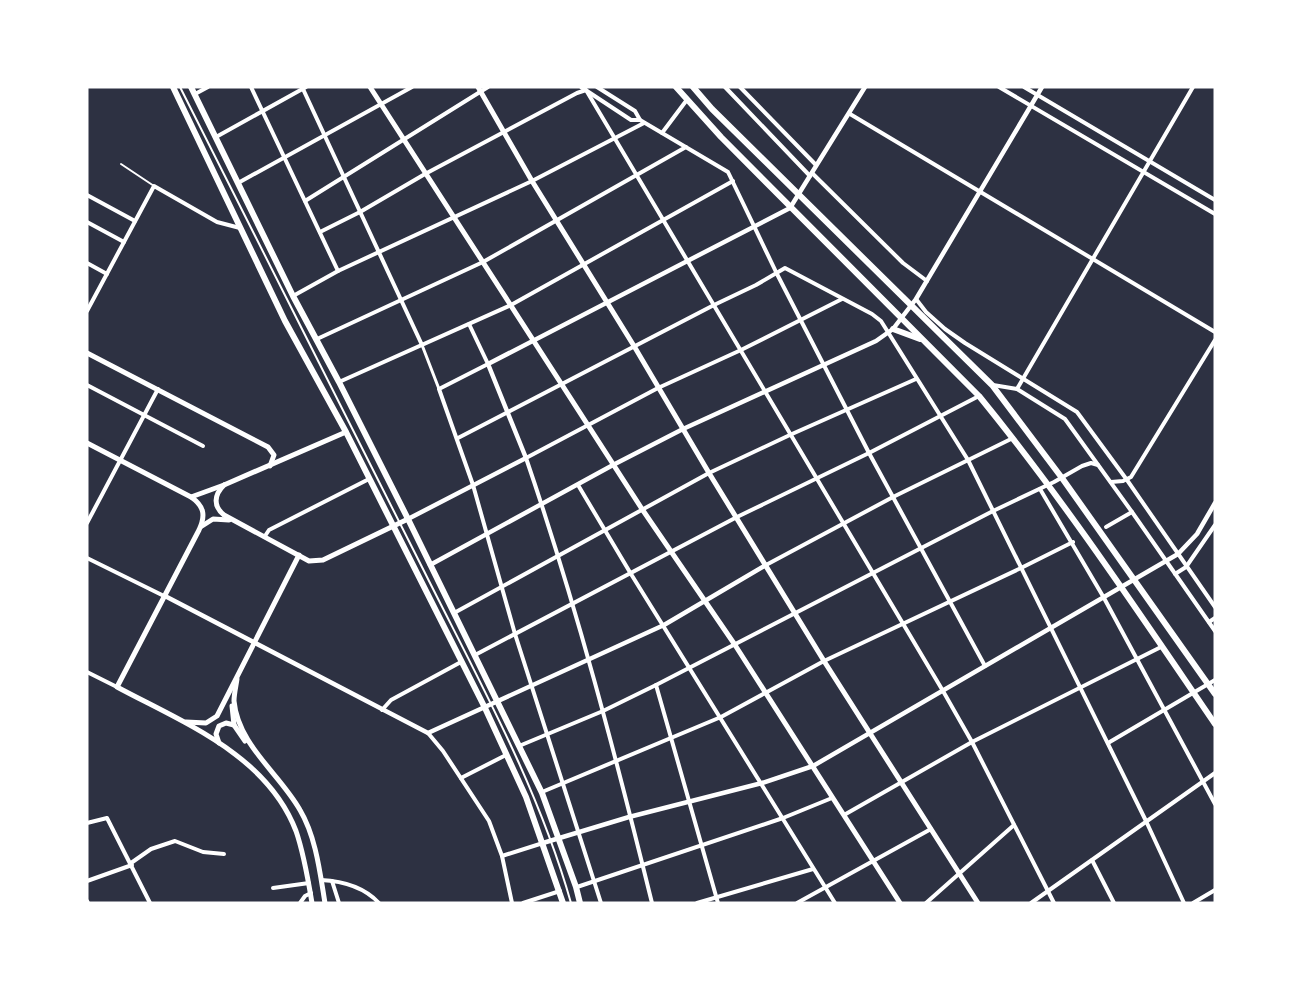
<svg xmlns="http://www.w3.org/2000/svg" width="1302" height="990" viewBox="0 0 1302 990" font-family="'Fira Sans Condensed',sans-serif">
<rect width="100%" height="100%" fill="#2d3142"/>
<g fill="none" stroke-linecap="round" stroke-linejoin="round">
<g stroke="#fff" stroke-width="2">
<path d="M 180,87 C 261,249 343,409 424,571 C 478,679 538,786 571,903"/>
<path d="M 121,164 L 154,186"/>
</g>
<path stroke="#fff" stroke-width="3" d="M 422,345 L 439,389"/>
<g stroke="#fff" stroke-width="4">
<path d="M 251,87 L 338,271"/>
<path d="M 581,87 L 631,120 L 640,120"/>
<path d="M 597,87 L 635,111 L 640,120 L 728,172 L 777,274 L 869,453 L 985,666"/>
<path d="M 725,87 L 810,176"/>
<path d="M 740,87 L 816,165"/>
<path d="M 999,87 L 1215,214"/>
<path d="M 1024,87 L 1215,200"/>
<path d="M 303,89 L 422,345"/>
<path d="M 195,94 L 208,87"/>
<path d="M 850,114 L 1215,332"/>
<path d="M 662,133 L 686,101"/>
<path d="M 216,137 L 306,87"/>
<path d="M 812,173 L 903,263 L 927,281"/>
<path d="M 238,183 L 412,87"/>
<path d="M 87,195 L 135,221"/>
<path d="M 305,201 L 488,87"/>
<path d="M 87,222 L 124,242"/>
<path d="M 320,232 L 360,212 L 425,174 L 577,93 L 586,90 L 943,691 L 972,742 L 1054,903"/>
<path d="M 87,263 L 107,274"/>
<path d="M 293,296 L 338,271 L 532,181 L 644,123"/>
<path d="M 916,299 L 926,312 L 945,329 L 965,343 L 1077,412 L 1127,480 L 1215,607"/>
<path d="M 87,311 L 154,186 L 217,222 L 240,228"/>
<path d="M 469,324 L 488,364 L 439,389 L 473,485 L 515,634 L 601,903"/>
<path d="M 317,339 L 483,262 L 686,147"/>
<path d="M 339,382 L 511,305 L 733,181"/>
<path d="M 87,385 L 203,446"/>
<path d="M 993,385 L 1017,389 L 1065,419 L 1132,512 L 1215,631"/>
<path d="M 1017,389 L 1193,87"/>
<path d="M 458,438 L 714,305 L 756,285 L 785,268 L 872,314 L 881,321 L 968,460 L 1146,821 L 1184,903"/>
<path d="M 1111,482 L 1123,481 L 1131,477 L 1215,340"/>
<path d="M 578,485 L 631,574 L 835,903"/>
<path d="M 1040,489 L 1104,598 L 1215,804"/>
<path d="M 87,523 L 158,389"/>
<path d="M 1106,527 L 1132,512"/>
<path d="M 265,536 L 269,530 L 369,479"/>
<path d="M 87,558 L 164,596"/>
<path d="M 766,565 L 893,497 L 1013,438"/>
<path d="M 1175,574 L 1186,567 L 1215,525"/>
<path d="M 454,613 L 709,473 L 792,434 L 916,379"/>
<path d="M 1209,622 L 1215,618"/>
<path d="M 475,655 L 737,517 L 869,453 L 979,396"/>
<path d="M 87,672 L 117,687"/>
<path d="M 656,685 L 718,903"/>
<path d="M 382,710 L 391,700 L 461,662"/>
<path d="M 428,733 L 443,751 L 489,821 L 502,856 L 512,903"/>
<path d="M 1108,743 L 1215,680"/>
<path d="M 519,746 L 603,711 L 656,685 L 993,511 L 1054,482 L 1082,466 L 1091,463 L 1098,465"/>
<path d="M 461,778 L 506,755"/>
<path d="M 542,792 L 721,717 L 824,661 L 1021,568 L 1073,542"/>
<path d="M 844,815 L 972,742 L 1161,647"/>
<path d="M 87,823 L 107,818 L 150,903"/>
<path d="M 502,856 L 543,843"/>
<path d="M 1092,860 L 1114,903"/>
<path d="M 131,863 L 151,849 L 175,841 L 203,852 L 224,854"/>
<path d="M 321,880 C 342,881 364,887 379,903"/>
<path d="M 87,881 L 132,865"/>
<path d="M 332,881 L 339,903"/>
<path d="M 577,887 L 783,818 L 832,798"/>
<path d="M 273,888 L 309,883"/>
<path d="M 87,901 L 88,903"/>
<path d="M 300,903 L 305,896 L 311,893"/>
<path d="M 523,903 L 560,891"/>
<path d="M 652,903 C 615,753 576,604 526,458 L 658,388 L 741,350 L 842,299"/>
<path d="M 697,903 L 813,869"/>
<path d="M 797,903 L 931,829"/>
<path d="M 926,903 L 1014,825"/>
<path d="M 1031,903 L 1215,773"/>
<path d="M 1193,903 L 1215,890"/>
</g>
<g stroke="#fff" stroke-width="4.5">
<path d="M 408,519 L 526,458 L 488,364 L 790,208 L 865,87"/>
<path d="M 430,565 L 613,465 L 683,429 L 876,341 L 893,329 L 916,299 L 1042,87"/>
<path d="M 165,596 L 428,733 L 664,625 L 766,565"/>
<path d="M 543,843 L 629,817 L 762,783 L 813,766 L 1178,554 L 1197,534 L 1215,503"/>
</g>
<g stroke="#fff" stroke-width="5">
<path d="M 370,87 L 642,509 L 735,645 L 900,903"/>
<path d="M 478,87 L 532,181 L 634,346 L 709,473 L 824,661 L 978,903"/>
<path d="M 87,353 L 268,447 L 274,455 L 270,466"/>
<path d="M 87,443 L 191,497 C 204,506 206,515 199,530 L 117,687 C 184,723 267,755 296,831 C 304,854 308,879 312,903"/>
<path d="M 224,485 C 214,495 213,506 224,515 L 309,561 L 323,560 L 408,519"/>
<path d="M 191,497 L 224,485 L 346,432"/>
<path d="M 202,526 L 213,519 L 229,520"/>
<path d="M 237,679 C 236,686 234,694 234,701 C 238,745 280,774 300,810 C 316,837 320,873 325,903"/>
<path d="M 232,706 L 234,725 L 245,741"/>
<path d="M 186,722 L 206,723 L 217,716 L 299,555"/>
<path d="M 219,743 L 216,734 L 219,726 L 226,723 L 234,725"/>
</g>
<g stroke="#fff" stroke-width="6">
<path d="M 173,87 L 285,321 L 346,432 L 485,708 L 526,797 L 563,903"/>
<path d="M 191,87 L 293,296 L 339,382 L 408,519 L 519,746 L 542,793 L 576,887 L 580,903"/>
<path d="M 676,87 L 721,137 L 979,396 C 1064,500 1139,613 1215,724"/>
<path d="M 693,87 L 712,109 L 992,385 L 1062,478 L 1215,694"/>
<path d="M 893,329 L 920,339"/>
</g>
</g>
<rect width="1302" height="990" fill="none" stroke="#ffffff" stroke-width="177"/>
</svg>
